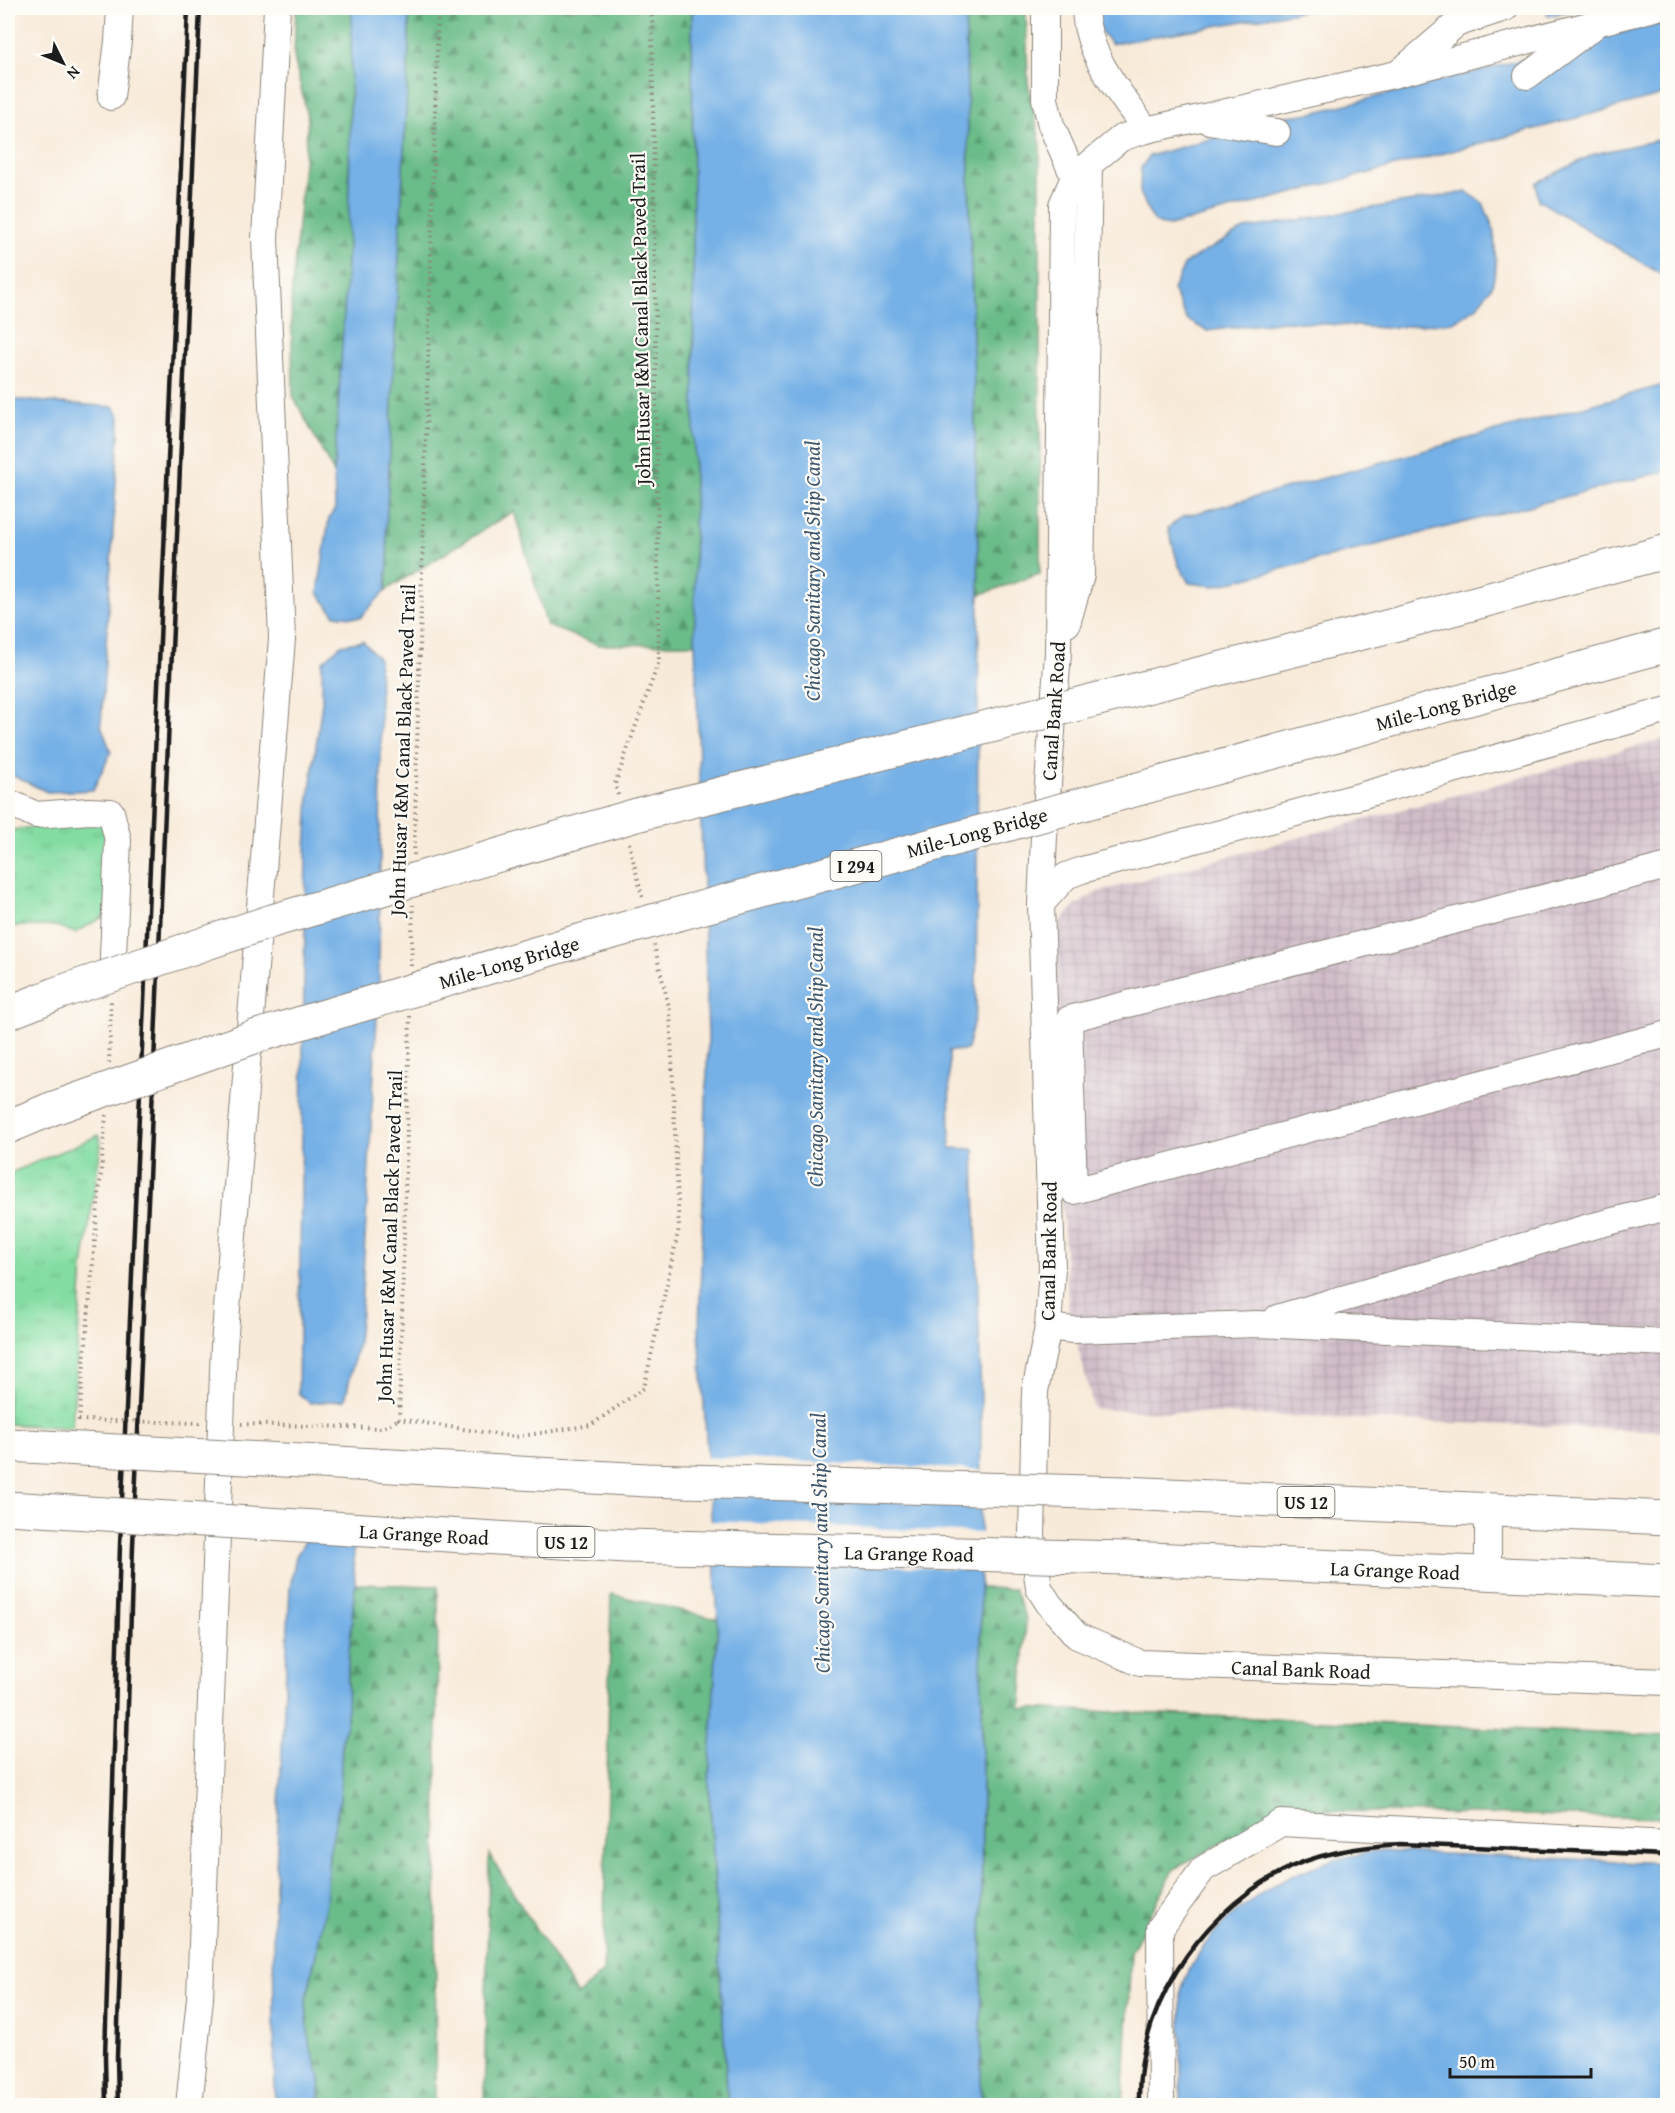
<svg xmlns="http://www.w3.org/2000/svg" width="1675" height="2113" viewBox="0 0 1675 2113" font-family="'Gentium Book Plus',serif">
<defs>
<pattern id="industrial-grid" width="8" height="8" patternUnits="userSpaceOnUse" patternTransform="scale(1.5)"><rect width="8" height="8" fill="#d1bdc9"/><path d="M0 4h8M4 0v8" fill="none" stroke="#b3a2ac"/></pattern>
<pattern id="grass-tufts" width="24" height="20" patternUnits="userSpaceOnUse" patternTransform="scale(1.5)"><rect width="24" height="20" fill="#83dda3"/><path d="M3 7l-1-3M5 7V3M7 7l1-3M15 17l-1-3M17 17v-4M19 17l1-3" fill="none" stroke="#71bd8c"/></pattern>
<pattern id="forest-firs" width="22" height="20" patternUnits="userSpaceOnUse" patternTransform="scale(1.5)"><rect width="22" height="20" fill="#6abc89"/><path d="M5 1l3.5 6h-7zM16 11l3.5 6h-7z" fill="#56986f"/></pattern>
</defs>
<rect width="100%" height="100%" fill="#fdfcf7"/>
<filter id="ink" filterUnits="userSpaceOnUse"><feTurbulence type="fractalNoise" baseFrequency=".0167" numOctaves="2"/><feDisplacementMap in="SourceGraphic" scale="12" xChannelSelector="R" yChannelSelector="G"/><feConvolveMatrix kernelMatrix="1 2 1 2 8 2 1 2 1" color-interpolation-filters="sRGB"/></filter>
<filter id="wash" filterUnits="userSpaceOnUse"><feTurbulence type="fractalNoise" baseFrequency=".008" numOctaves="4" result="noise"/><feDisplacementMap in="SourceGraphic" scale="24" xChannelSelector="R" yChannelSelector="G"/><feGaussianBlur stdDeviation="1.35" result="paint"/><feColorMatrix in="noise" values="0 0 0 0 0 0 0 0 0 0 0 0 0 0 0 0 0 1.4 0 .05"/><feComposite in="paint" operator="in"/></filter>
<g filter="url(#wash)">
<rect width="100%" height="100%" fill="#f8ead9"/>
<path fill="url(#industrial-grid)" d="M 1667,738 L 1667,1431 L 1094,1409 L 1069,1313 L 1058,1141 L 1053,945 L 1060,922 L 1075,906 L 1097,892 Z"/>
<g fill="url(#grass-tufts)" stroke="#507c60" stroke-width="1.5">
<path d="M 101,816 L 114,844 L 105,916 L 75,933 L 56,926 L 8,926 L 8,831 Z"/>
<path d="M 99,1135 L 101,1145 L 83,1267 L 72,1428 L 8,1424 L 8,1174 Z"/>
</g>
<g fill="url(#forest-firs)" stroke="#436c52" stroke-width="1.5">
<path d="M 296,8 L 352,8 L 348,249 L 334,473 L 293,396 L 291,300 L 308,119 L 294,57 Z"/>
<path d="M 409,8 L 692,8 L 695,644 L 599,645 L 547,626 L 514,511 L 386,590 L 388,558 L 386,530 L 409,44 Z"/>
<path d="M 965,8 L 1026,8 L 1028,82 L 1040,142 L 1040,574 L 979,595 Z"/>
<path d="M 355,1584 L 438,1586 L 435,2105 L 320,2105 L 320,2076 L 309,2044 L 306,2004 L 326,1903 L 329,1854 L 340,1799 L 342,1740 L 347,1718 L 348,1664 Z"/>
<path d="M 980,1588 L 1014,1589 L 1026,1619 L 1021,1708 L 1667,1736 L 1667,1818 L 1281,1810 L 1173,1870 L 1131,1953 L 1123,2105 L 981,2105 L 982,1710 Z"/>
<path d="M 611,1594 L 718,1619 L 709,1784 L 728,2105 L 484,2106 L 489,1854 L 577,1995 L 603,1972 Z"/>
</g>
<g fill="#74b0e6" stroke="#486681" stroke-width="1.5">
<path d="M 352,8 L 409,8 L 409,44 L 386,530 L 388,558 L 386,590 L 360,618 L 335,615 L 318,593 L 329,518 L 335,509 L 334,473 L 348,249 Z"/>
<path d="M 692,8 L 965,8 L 979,595 L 976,1010 L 967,1050 L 949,1051 L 950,1148 L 974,1149 L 981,1400 L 980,1588 L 982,1710 L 981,2105 L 728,2105 L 709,1784 L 718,1619 L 699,1329 L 708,1037 L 695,644 Z"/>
<path d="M 1097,8 L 1320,8 L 1111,44 L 1097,26 Z"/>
<path d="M 1546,8 L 1582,8 L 1548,16 Z"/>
<path d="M 1667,22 L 1667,94 L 1169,226 L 1159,224 L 1152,219 L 1140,192 L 1141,168 L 1149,156 L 1232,133 L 1245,121 L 1312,113 L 1502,65 L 1599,38 Z"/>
<path d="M 1667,138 L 1667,278 L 1538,200 L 1536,183 L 1594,154 Z"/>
<path d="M 1467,192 L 1483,203 L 1494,230 L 1496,267 L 1492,286 L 1476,308 L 1453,322 L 1385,328 L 1284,321 L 1207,331 L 1187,320 L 1173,290 L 1185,263 L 1244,229 Z"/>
<path d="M 1667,384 L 1667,471 L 1215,586 L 1189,583 L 1178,564 L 1168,528 L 1182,517 Z"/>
<path d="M 8,399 L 114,407 L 120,418 L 101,725 L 111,752 L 93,790 L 47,792 L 8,773 Z"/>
<path d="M 363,641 L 379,659 L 381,744 L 379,980 L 361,1312 L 358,1342 L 345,1400 L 310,1403 L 298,1393 L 306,849 L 309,798 L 322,702 L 322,662 L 341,645 Z"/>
<path d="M 320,1517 L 353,1542 L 355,1584 L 348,1664 L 347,1718 L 342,1740 L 340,1799 L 329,1854 L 326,1903 L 306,2003 L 309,2044 L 320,2076 L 320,2105 L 275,2106 L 273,1927 L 290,1588 L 296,1556 Z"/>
<path d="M 1374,1851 L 1667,1863 L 1667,2105 L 1181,2105 L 1181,1991 C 1200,1928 1268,1881 1329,1861 C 1344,1857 1359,1855 1374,1851 Z"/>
</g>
<g fill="#f8ead9">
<path d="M 704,1457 L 984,1470 L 983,1505 L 707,1493 Z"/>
<path d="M 709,1521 L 983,1533 L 983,1570 L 711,1558 Z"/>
</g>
</g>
<g filter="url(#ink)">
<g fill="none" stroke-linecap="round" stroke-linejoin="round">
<g stroke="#8a837a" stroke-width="28">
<g id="minor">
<path d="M 1045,8 L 1045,99 L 1051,125 L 1074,177"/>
<path d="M 1085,8 C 1086,55 1120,93 1146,130"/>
<path d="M 1655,8 L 1397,74 L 1146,130 L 1121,138 L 1074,177 L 1062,205 L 1058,653 L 1044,836 L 1041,904 L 1052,1268 L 1048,1327 L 1035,1391 L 1032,1536 L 1039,1588 L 1049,1604 L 1077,1636 L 1140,1663 L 1668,1682"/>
<path d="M 1402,70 L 1456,24 L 1505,8"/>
<path d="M 1527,76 L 1593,27"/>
<path d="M 111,97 L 118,41 L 120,8"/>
<path d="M 1209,121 L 1277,132"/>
<path d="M 1067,624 L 1081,575 L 1089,165"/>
<path d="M 8,802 L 36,815 L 89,811 L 111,812 L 118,840 L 113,956"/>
<path d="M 1668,866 L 1069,1019 L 1074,1191 L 1668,1034"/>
<path d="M 1041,904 L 1066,876 L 1082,870 L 1356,797 L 1668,710"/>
<path d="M 1277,1318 L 1589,1227 L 1668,1207"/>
<path d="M 1048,1327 L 1073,1330 L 1257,1324 L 1668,1343"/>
<path d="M 1488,1573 L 1488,1511"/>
<path d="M 189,2106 L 200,1998 L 224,1345 L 282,639 L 265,239 L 277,8"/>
<path d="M 1161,2106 L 1160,1928 L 1203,1869 L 1281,1823 L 1668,1844"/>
</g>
</g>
<g stroke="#8a837a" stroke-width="35">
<g id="highway">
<path d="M 8,1013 L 58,993"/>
<path d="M 8,1127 L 51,1109"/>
<path d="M 1124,1493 L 1668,1518"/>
<path d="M 1126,1558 L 1668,1581"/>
</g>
</g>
<g stroke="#8a837a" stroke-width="4" stroke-dasharray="1.5 4.5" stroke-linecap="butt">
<path d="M 618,795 L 615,784 L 659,661 L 652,8"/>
<path d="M 629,843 L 643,900"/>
<path d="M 414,855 L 438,8"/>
<path d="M 411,966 L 413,905"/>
<path d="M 410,1016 L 399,1419 L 515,1437 L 591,1425 L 644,1388 L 679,1228 L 670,1011 L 654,945"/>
<path d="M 109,1063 L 111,1001"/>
<path d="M 106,1115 L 79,1420 L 201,1423"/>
<path d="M 241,1424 L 383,1428 L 399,1419"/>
</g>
<use href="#minor" stroke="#fff" stroke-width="26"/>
<use href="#highway" stroke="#fff" stroke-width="33"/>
<g stroke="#1c1c1c" stroke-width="4.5">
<path d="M 106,2106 L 105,2057 L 120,1545 L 188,8"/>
<path d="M 118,2106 L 117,2057 L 133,1546 L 200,8"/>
<path d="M 1139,2106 C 1136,2011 1196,1919 1277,1874 C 1314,1853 1358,1847 1400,1844 L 1668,1855"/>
</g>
<g stroke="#8a837a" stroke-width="35" stroke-linecap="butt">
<g id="highway-bridge">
<path d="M 58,993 L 272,921 L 640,814 L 1386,627 L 1668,551"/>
<path d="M 51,1109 L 257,1036 L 568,944 L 1668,645"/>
<path d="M 8,1445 L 647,1480 L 1124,1493"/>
<path d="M 8,1508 L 626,1546 L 1126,1558"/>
</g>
</g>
<use href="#highway-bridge" stroke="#fff" stroke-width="33"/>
</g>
</g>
<g text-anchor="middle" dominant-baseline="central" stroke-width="4.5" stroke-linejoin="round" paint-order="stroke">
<g fill="#fdfcf7" stroke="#605f5e" stroke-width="1.5">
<rect x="830.5" y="851" width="51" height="30" rx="4.5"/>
<rect x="1277.5" y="1487" width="57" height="30" rx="4.5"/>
<rect x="537.5" y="1527" width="57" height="30" rx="4.5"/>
</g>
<g font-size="18" font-weight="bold" fill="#1c1c1c">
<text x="856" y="866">I 294</text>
<text x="1306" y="1502">US 12</text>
<text x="566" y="1542">US 12</text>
</g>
<g font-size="20" fill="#1c1c1c" stroke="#fdfcf7">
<text transform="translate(640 319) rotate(-91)">John Husar I&amp;M Canal Black Paved Trail</text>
<text transform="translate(1446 705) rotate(-15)">Mile-Long Bridge</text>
<text transform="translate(1053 711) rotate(-86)">Canal Bank Road</text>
<text transform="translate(402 750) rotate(-88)">John Husar I&amp;M Canal Black Paved Trail</text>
<text transform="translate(977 832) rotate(-15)">Mile-Long Bridge</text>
<text transform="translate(509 962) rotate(-16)">Mile-Long Bridge</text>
<text transform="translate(389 1236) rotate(-88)">John Husar I&amp;M Canal Black Paved Trail</text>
<text transform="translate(1048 1251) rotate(-89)">Canal Bank Road</text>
<text transform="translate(424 1534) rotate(3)">La Grange Road</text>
<text transform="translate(909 1553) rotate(1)">La Grange Road</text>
<text transform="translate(1395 1570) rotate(2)">La Grange Road</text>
<text transform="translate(1301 1669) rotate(2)">Canal Bank Road</text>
</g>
<g font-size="21" font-style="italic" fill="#3f576d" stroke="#fdfcf7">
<text transform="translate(812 571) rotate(-90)">Chicago Sanitary and Ship Canal</text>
<text transform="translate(815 1057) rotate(-90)">Chicago Sanitary and Ship Canal</text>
<text transform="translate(820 1543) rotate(-91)">Chicago Sanitary and Ship Canal</text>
</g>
</g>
<rect width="1675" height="2113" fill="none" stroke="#fdfcf7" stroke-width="30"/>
<g transform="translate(63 63) rotate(133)" stroke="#fdfcf7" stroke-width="4.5" paint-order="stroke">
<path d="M0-4.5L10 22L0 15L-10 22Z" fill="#1c1c1c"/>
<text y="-9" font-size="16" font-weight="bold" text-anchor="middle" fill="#1c1c1c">N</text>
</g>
<path d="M1450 2068v9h141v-9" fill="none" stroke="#1c1c1c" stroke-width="3"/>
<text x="1459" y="2068" font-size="18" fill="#1c1c1c" stroke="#fdfcf7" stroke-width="4.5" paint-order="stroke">50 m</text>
</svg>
